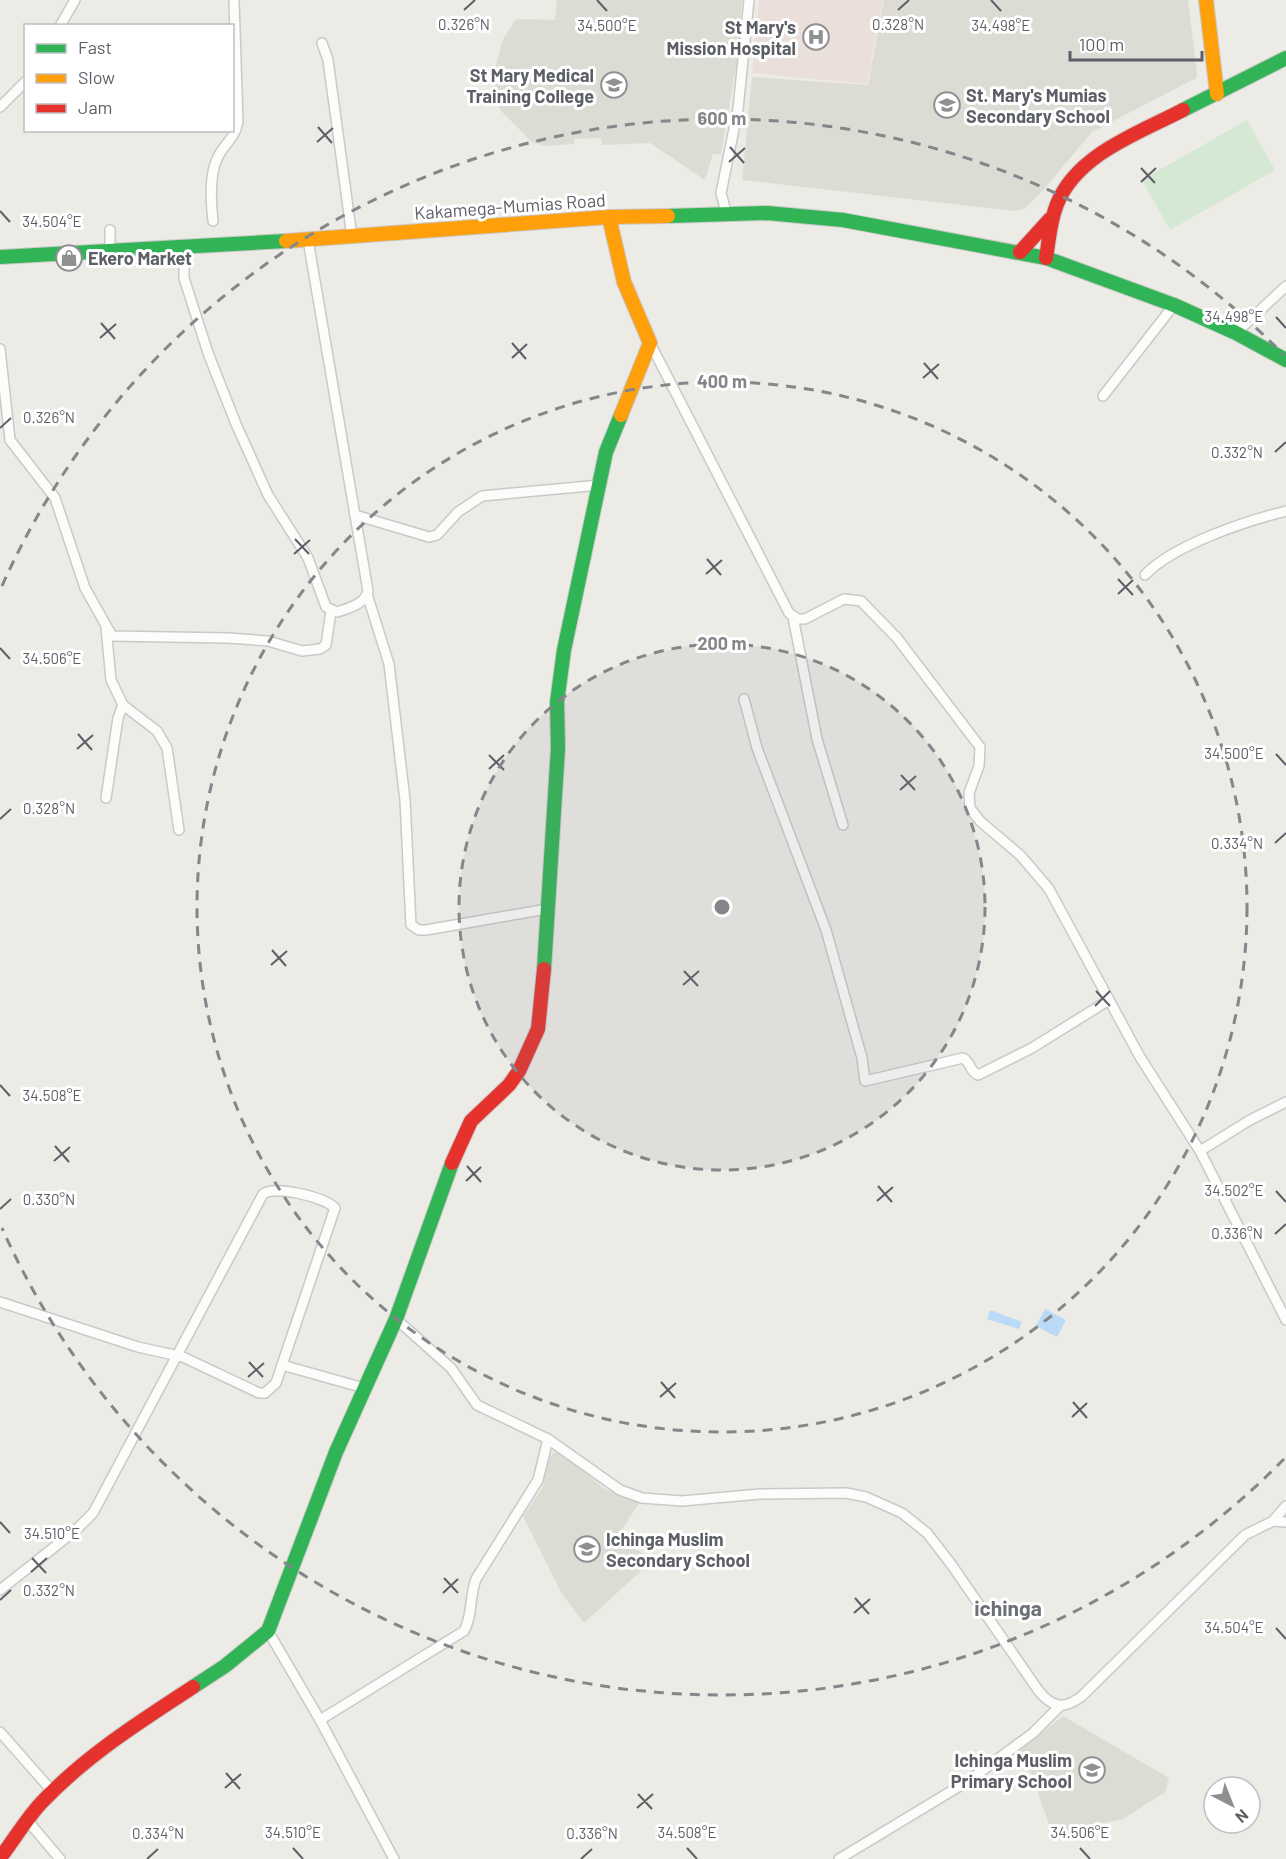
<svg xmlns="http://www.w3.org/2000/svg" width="1286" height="1859" viewBox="0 0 1286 1859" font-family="Barlow,sans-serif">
<rect width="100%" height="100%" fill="#ecebe6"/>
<g fill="#dcdbd4">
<path d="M 557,0 L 742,0 L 738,55 L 721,154 L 713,154 L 705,180 L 650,143 L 602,145 L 601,138 L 574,139 L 574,144 L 546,146 L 533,143 L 500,110 L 494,91 L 495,69 L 502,41 L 516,19 L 555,20 Z"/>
<path d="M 884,0 L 1188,0 L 1197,74 L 1196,78 L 1092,132 L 1039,195 L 1025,208 L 1015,211 L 742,180 L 752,77 L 868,85 Z"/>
<path d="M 554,1452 L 563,1455 L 606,1490 L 639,1503 L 617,1537 L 653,1560 L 584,1623 L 562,1594 L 523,1516 L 543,1487 L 548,1460 Z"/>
<path d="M 1063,1716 L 1169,1778 L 1165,1792 L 1123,1819 L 1052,1833 L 1027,1761 L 1020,1750 Z"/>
</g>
<path fill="#ebdfdb" d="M 759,0 L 883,0 L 867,84 L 752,73 Z"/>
<path fill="#d4e8d3" d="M 1247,120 L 1275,170 L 1170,230 L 1142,180 Z"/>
<g fill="#badaf7">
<path d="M 1045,1309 L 1066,1320 L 1057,1337 L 1036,1326 Z"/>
<path d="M 990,1310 L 1022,1322 L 1019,1329 L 987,1319 Z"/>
</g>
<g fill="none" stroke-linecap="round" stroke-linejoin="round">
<g stroke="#c9c9c9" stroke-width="12">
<g id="street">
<path d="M 60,26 L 75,0"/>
<path d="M 322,43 L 328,60 L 352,237"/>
<path d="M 0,107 L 26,81"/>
<path d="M 726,212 L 721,193 L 738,109 L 749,0"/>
<path d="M 213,221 C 211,202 209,176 217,159 C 223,144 234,141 238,122 L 234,1"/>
<path d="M 110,230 L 110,250"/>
<path d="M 184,247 L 184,278 L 208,353 L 236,424 L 268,495 L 308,558 L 326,607 L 337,612 C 349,608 365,604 368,591 L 308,240"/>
<path d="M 1236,333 L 1286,286"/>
<path d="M 650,343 L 789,613 L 798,619 L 805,619 L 844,599 L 861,601 L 897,638 L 980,747 L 979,766 L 969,793 L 970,808 L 980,821 L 1021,856 L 1049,889 L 1140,1057 L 1200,1151 L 1286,1320"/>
<path d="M 0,349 L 10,440 L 55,498 L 85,588 L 112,636 L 228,638 L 268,641 L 302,651 L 320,649 L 326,645 L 331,611"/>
<path d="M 1103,396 L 1174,305"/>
<path d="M 355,515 L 429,537 L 437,535 L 458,512 L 482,496 L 600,485"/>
<path d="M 1145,575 C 1173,545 1246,521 1286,511"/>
<path d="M 367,594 L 389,664 L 405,800 L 411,925 L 419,930 L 426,930 L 547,909"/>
<path d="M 793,617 L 817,739 L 843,825"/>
<path d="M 106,627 L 111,680 L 123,705 L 157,731 L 167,748 L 179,830"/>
<path d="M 744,699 L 757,748 L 826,930 L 862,1058 L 865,1081 L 963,1058 C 971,1062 969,1071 978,1075 L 1032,1048 L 1109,1000"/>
<path d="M 106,798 L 118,718 L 123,705"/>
<path d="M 1200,1151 L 1250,1120 L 1286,1102"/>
<path d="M 0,1302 L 138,1347 L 183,1357 L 259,1393 L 265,1393 L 276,1383 L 282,1365 L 364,1388"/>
<path d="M 396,1319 L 451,1368 L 477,1405 L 548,1439 L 620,1490 L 642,1498 L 682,1501 L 760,1494 L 846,1493 L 866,1497 L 902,1513 L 927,1533 L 951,1564 L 1038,1690 C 1052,1708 1064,1710 1082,1696 L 1245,1535 L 1273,1521 L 1286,1522"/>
<path d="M 1273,1521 L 1286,1506"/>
<path d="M 0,1590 L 76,1530 L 93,1513 L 263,1194 C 275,1185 324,1197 335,1208 L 282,1365"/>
<path d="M 268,1631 L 320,1720 L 394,1859"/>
<path d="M 320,1720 L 464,1631 C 473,1615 469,1597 476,1579 L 538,1480 L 548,1439"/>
<path d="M 0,1732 L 52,1791"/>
<path d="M 27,1820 L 60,1859"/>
<path d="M 839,1859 L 968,1781 L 1033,1733 L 1059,1707"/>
</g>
</g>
<g stroke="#c9c9c8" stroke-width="16">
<g id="fast">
<path d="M 1183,110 L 1286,58"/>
<path d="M 668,216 L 767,213 L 843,220 L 1046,258 L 1174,305 L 1236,333 L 1286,360"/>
<path d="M 0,257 L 286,241"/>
<path d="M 544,969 L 558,748 L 557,702 L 564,650 L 606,452 L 621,415"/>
<path d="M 193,1687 L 225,1666 L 268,1631 L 336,1452 L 396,1319 L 452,1163"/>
</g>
</g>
<g stroke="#c9c9c8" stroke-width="16">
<g id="slow">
<path d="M 1206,0 L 1217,94"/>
<path d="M 609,217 L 624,282 L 650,343 L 621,415"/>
<path d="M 286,241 L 609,217 L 668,216"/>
</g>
</g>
<g stroke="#c9c9c8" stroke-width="16">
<g id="jam">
<path d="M 1020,252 L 1050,219"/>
<path d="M 1046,258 C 1049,240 1050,221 1057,204 C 1077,154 1139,133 1183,110"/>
<path d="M 452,1163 L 471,1121 L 509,1085 L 519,1071 L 538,1029 L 544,969"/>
<path d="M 0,1858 C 14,1840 26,1819 42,1802 C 86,1756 139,1722 193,1687"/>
</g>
</g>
<use href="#street" stroke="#fcfcfb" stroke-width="9"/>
<use href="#fast" stroke="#30b455" stroke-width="14"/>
<use href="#slow" stroke="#ff9f0a" stroke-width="14"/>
<use href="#jam" stroke="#e5322d" stroke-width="14"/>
</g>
<path fill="none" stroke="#5c5f65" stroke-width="2" d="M 597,0 L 607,11M 991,0 L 1001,11M 464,10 L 475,0M 898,10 L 909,0M 318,127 L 332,143M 317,142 L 333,128M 730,147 L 744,163M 729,162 L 745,148M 1141,168 L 1155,183M 1141,182 L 1156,168M 0,211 L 10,222M 1276,317 L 1286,328M 101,323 L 115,339M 100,338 L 116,324M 512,343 L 526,359M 512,358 L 527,344M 924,363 L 938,379M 923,378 L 939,364M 0,428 L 11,418M 1275,452 L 1286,442M 295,539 L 309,554M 294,554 L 310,540M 707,559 L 721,575M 706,574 L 722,560M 1118,579 L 1133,595M 1118,594 L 1133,580M 0,648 L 10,659M 78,734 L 92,750M 77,749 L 93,735M 1276,754 L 1286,765M 489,755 L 504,770M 489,769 L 504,755M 901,775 L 915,790M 900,790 L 916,776M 0,819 L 11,809M 1275,843 L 1286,833M 272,950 L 286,966M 271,965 L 287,951M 684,971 L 698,986M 683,985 L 699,971M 1096,991 L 1110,1006M 1095,1006 L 1110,991M 0,1085 L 10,1096M 55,1146 L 69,1162M 54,1161 L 70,1147M 467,1166 L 481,1182M 466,1181 L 481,1167M 878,1186 L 892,1202M 1276,1191 L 1286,1202M 877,1201 L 893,1187M 0,1209 L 11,1199M 1275,1234 L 1286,1224M 249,1362 L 263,1377M 248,1377 L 264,1363M 661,1382 L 675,1398M 660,1397 L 676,1383M 1073,1402 L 1087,1418M 1072,1417 L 1087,1403M 0,1522 L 10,1533M 32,1558 L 46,1573M 31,1572 L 47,1558M 444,1578 L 458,1593M 443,1593 L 458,1579M 855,1598 L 869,1614M 0,1600 L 11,1590M 854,1613 L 870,1599M 1276,1628 L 1286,1639M 226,1773 L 240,1789M 225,1788 L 241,1774M 638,1794 L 652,1809M 637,1808 L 653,1794M 293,1848 L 303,1859M 687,1848 L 697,1859M 1080,1848 L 1090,1859M 147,1859 L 158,1849M 581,1859 L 592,1849"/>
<circle cx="722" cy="907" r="263" fill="#848689" fill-opacity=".12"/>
<g fill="none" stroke="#848689" stroke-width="3" stroke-dasharray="10 8">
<circle cx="722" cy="907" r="263"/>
<circle cx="722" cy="907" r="525"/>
<path d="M1284 1459A788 788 0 0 1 2 1228M2 586A788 788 0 0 1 1284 355"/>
</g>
<defs>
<g id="hospital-ring" transform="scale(1.35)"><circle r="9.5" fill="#fff" stroke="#8e9092" stroke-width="1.5"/><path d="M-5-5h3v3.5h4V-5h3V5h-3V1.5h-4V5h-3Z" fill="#8e9092"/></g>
<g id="university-ring" transform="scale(1.35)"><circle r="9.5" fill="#fff" stroke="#8e9092" stroke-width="1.5"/><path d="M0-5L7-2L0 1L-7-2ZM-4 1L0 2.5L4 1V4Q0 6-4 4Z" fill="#8e9092"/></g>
<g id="school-ring" transform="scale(1.35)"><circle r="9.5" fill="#fff" stroke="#8e9092" stroke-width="1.5"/><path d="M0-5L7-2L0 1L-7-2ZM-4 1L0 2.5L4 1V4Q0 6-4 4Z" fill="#8e9092"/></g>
<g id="shop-ring" transform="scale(1.35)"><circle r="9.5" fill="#fff" stroke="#8e9092" stroke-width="1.5"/><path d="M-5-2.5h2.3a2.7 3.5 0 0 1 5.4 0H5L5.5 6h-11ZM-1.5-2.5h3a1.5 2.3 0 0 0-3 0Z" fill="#8e9092"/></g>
</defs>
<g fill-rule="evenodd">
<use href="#hospital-ring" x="816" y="37"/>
<use href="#university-ring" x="614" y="85"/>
<use href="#school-ring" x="947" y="105"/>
<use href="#shop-ring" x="69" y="258"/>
<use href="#school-ring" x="587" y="1549"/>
<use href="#school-ring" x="1092" y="1770"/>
</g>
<g text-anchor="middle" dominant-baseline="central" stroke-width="6" stroke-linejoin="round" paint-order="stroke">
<g font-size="18" font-weight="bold" fill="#5c5f65" stroke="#fff" text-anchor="end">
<text x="796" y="27">St Mary's<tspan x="796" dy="21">Mission Hospital</tspan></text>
<text x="594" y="75">St Mary Medical<tspan x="594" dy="21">Training College</tspan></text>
<text x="966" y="95" text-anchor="start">St. Mary's Mumias<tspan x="966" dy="21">Secondary School</tspan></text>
<text x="88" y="258" text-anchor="start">Ekero Market</text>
<text x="606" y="1539" text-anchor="start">Ichinga Muslim<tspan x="606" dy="21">Secondary School</tspan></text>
<text x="1072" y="1760">Ichinga Muslim<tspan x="1072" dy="21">Primary School</tspan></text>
</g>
<g font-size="18" fill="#5c5f65" stroke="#fff">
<text transform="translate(510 206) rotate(-4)">Kakamega-Mumias Road</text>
</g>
<g font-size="21" font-weight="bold" fill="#6d7177" stroke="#fff">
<text x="1008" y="1607">ichinga</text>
</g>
</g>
<g font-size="15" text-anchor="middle" fill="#5c5f65" stroke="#fff" stroke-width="6" stroke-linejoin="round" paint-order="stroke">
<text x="464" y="30">0.326°N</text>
<text x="898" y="30">0.328°N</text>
<text x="607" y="31">34.500°E</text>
<text x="1001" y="31">34.498°E</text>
<text x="52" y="227">34.504°E</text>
<text x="1234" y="322">34.498°E</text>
<text x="49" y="423">0.326°N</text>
<text x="1237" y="458">0.332°N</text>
<text x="52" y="664">34.506°E</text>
<text x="1234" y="759">34.500°E</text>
<text x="49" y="814">0.328°N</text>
<text x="1237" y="849">0.334°N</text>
<text x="52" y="1101">34.508°E</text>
<text x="1234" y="1196">34.502°E</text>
<text x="49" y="1205">0.330°N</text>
<text x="1237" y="1239">0.336°N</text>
<text x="52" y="1539">34.510°E</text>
<text x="49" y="1596">0.332°N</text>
<text x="1234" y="1633">34.504°E</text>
<text x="293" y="1838">34.510°E</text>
<text x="687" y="1838">34.508°E</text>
<text x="1080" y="1838">34.506°E</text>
<text x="158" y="1839">0.334°N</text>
<text x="592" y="1839">0.336°N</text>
</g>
<circle cx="722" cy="907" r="9" fill="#848689" stroke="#fff" stroke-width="3"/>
<g font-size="18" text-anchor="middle" font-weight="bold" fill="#848689" stroke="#fff" stroke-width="6" stroke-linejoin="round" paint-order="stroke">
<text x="722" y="125">600 m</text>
<text x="722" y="388">400 m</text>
<text x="722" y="650">200 m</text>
</g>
<rect x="24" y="24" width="210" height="108" fill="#ffffff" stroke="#bebfc1" stroke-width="1.5"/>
<rect x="36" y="44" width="30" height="9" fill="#30b455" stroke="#bebfc1" stroke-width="1.5"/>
<text x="78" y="54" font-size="18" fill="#5c5f65">Fast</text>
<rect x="36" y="74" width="30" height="9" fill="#ff9f0a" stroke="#bebfc1" stroke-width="1.5"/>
<text x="78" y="84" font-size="18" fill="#5c5f65">Slow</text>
<rect x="36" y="104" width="30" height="9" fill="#e5322d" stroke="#bebfc1" stroke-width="1.5"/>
<text x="78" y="114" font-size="18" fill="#5c5f65">Jam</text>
<g transform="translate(1232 1805) rotate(138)"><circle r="28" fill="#ffffff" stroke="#bebfc1" stroke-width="1.5"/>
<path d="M0-4.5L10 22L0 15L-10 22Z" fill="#8e9092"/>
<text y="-9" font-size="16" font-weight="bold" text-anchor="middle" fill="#5c5f65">N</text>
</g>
<path d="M1070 51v9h132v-9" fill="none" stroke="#5c5f65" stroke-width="3"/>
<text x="1079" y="51" font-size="18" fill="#5c5f65" stroke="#ffffff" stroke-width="4.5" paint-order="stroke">100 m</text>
</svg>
